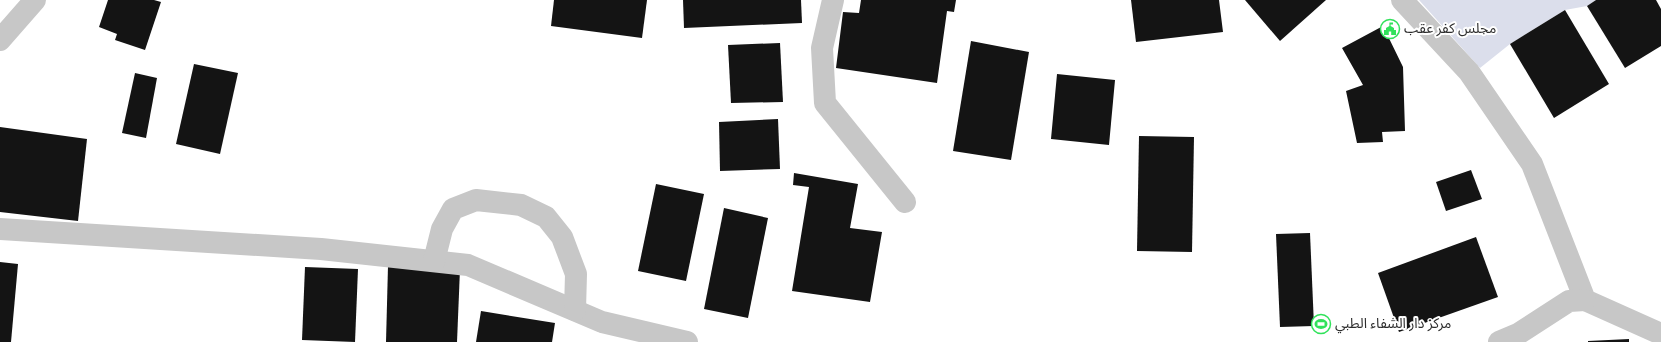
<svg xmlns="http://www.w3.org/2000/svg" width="1661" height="342" viewBox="0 0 1661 342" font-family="Overpass,'Noto Sans Arabic',sans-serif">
<rect width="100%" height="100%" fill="#fff"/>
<path fill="#dbdeeb" d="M 1419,0 L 1596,0 L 1587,6 L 1565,10 L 1510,44 L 1480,68 Z"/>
<g fill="#141414">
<path d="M 108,0 L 154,0 L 161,2 L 145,50 L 115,40 L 117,34 L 99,27 Z"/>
<path d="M 554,0 L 647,0 L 642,38 L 551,26 Z"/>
<path d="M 683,0 L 801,0 L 802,23 L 684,28 Z"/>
<path d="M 861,0 L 956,0 L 954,12 L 947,11 L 937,83 L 836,68 L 843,12 L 859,13 Z"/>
<path d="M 1131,0 L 1219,0 L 1223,32 L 1136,42 Z"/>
<path d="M 1245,0 L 1326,0 L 1280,41 Z"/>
<path d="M 1596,0 L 1656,0 L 1661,9 L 1661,46 L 1625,68 L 1587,6 Z"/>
<path d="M 1565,10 L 1609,84 L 1554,118 L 1510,44 Z"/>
<path d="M 1383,26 L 1403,67 L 1405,131 L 1382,132 L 1383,142 L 1357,143 L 1346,91 L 1363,85 L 1342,48 Z"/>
<path d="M 971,41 L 1029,52 L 1011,160 L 953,151 Z"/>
<path d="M 780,43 L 783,102 L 731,103 L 728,45 Z"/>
<path d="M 194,64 L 238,73 L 220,154 L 176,144 Z"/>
<path d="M 135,73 L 157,78 L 146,138 L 122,133 Z"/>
<path d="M 1057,74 L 1115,80 L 1109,145 L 1051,139 Z"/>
<path d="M 778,119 L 780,169 L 720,171 L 719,122 Z"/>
<path d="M 0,127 L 87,139 L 78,221 L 0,212 Z"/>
<path d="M 1139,136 L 1194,137 L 1192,252 L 1137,251 Z"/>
<path d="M 1471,170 L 1482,199 L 1446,211 L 1436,182 Z"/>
<path d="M 794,173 L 858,184 L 850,228 L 882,232 L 870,302 L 792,291 L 809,187 L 793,185 Z"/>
<path d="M 656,184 L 704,194 L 686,281 L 638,271 Z"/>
<path d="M 724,208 L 768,218 L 748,318 L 704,309 Z"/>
<path d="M 1310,233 L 1314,326 L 1280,327 L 1276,234 Z"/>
<path d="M 1476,237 L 1498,297 L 1399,332 L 1378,273 Z"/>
<path d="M 0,262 L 18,264 L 11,342 L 0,342 Z"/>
<path d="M 388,266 L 460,269 L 457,342 L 386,342 Z"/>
<path d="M 305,267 L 358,269 L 355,342 L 302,340 Z"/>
<path d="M 481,311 L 555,323 L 552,342 L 476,342 Z"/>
<path d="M 1629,339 L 1629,342 L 1588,342 L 1588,341 Z"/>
</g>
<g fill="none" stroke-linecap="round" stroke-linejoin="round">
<g stroke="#c7c7c7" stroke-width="22">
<path d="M 833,0 L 822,48 L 825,103 L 905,202"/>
<path d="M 1402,0 L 1469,72 L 1532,164 L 1585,300 L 1661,334"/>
<path d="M 0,40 L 35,0"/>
<path d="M 0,229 L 321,249 L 468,265 L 602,322 L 687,342"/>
<path d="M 434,261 L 442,229 L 453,209 L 476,200 L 521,205 L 546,217 L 562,237 L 576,274 L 575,310"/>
<path d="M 1499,342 L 1518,334 L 1569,301 L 1585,300"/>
</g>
</g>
<defs>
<g id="civic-ring" transform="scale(1)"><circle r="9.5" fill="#fff" stroke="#31e25b" stroke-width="1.5"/><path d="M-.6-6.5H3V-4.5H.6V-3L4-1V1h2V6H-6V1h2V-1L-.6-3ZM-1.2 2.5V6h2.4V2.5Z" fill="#31e25b"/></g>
<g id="stadium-ring" transform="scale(1)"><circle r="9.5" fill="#fff" stroke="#31e25b" stroke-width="1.5"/><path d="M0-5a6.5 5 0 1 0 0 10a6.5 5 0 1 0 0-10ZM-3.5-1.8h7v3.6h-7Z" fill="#31e25b"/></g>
</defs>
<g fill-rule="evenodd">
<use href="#civic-ring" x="1390" y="29"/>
<use href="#stadium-ring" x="1321" y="324"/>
</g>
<g text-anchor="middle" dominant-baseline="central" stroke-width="4" stroke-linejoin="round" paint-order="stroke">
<g font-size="14" fill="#2d2d2d" stroke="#fff" text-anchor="start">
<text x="1404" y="29">مجلس كفر عقب</text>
<text x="1335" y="324">مركز دار الشفاء الطبي</text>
</g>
</g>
</svg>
